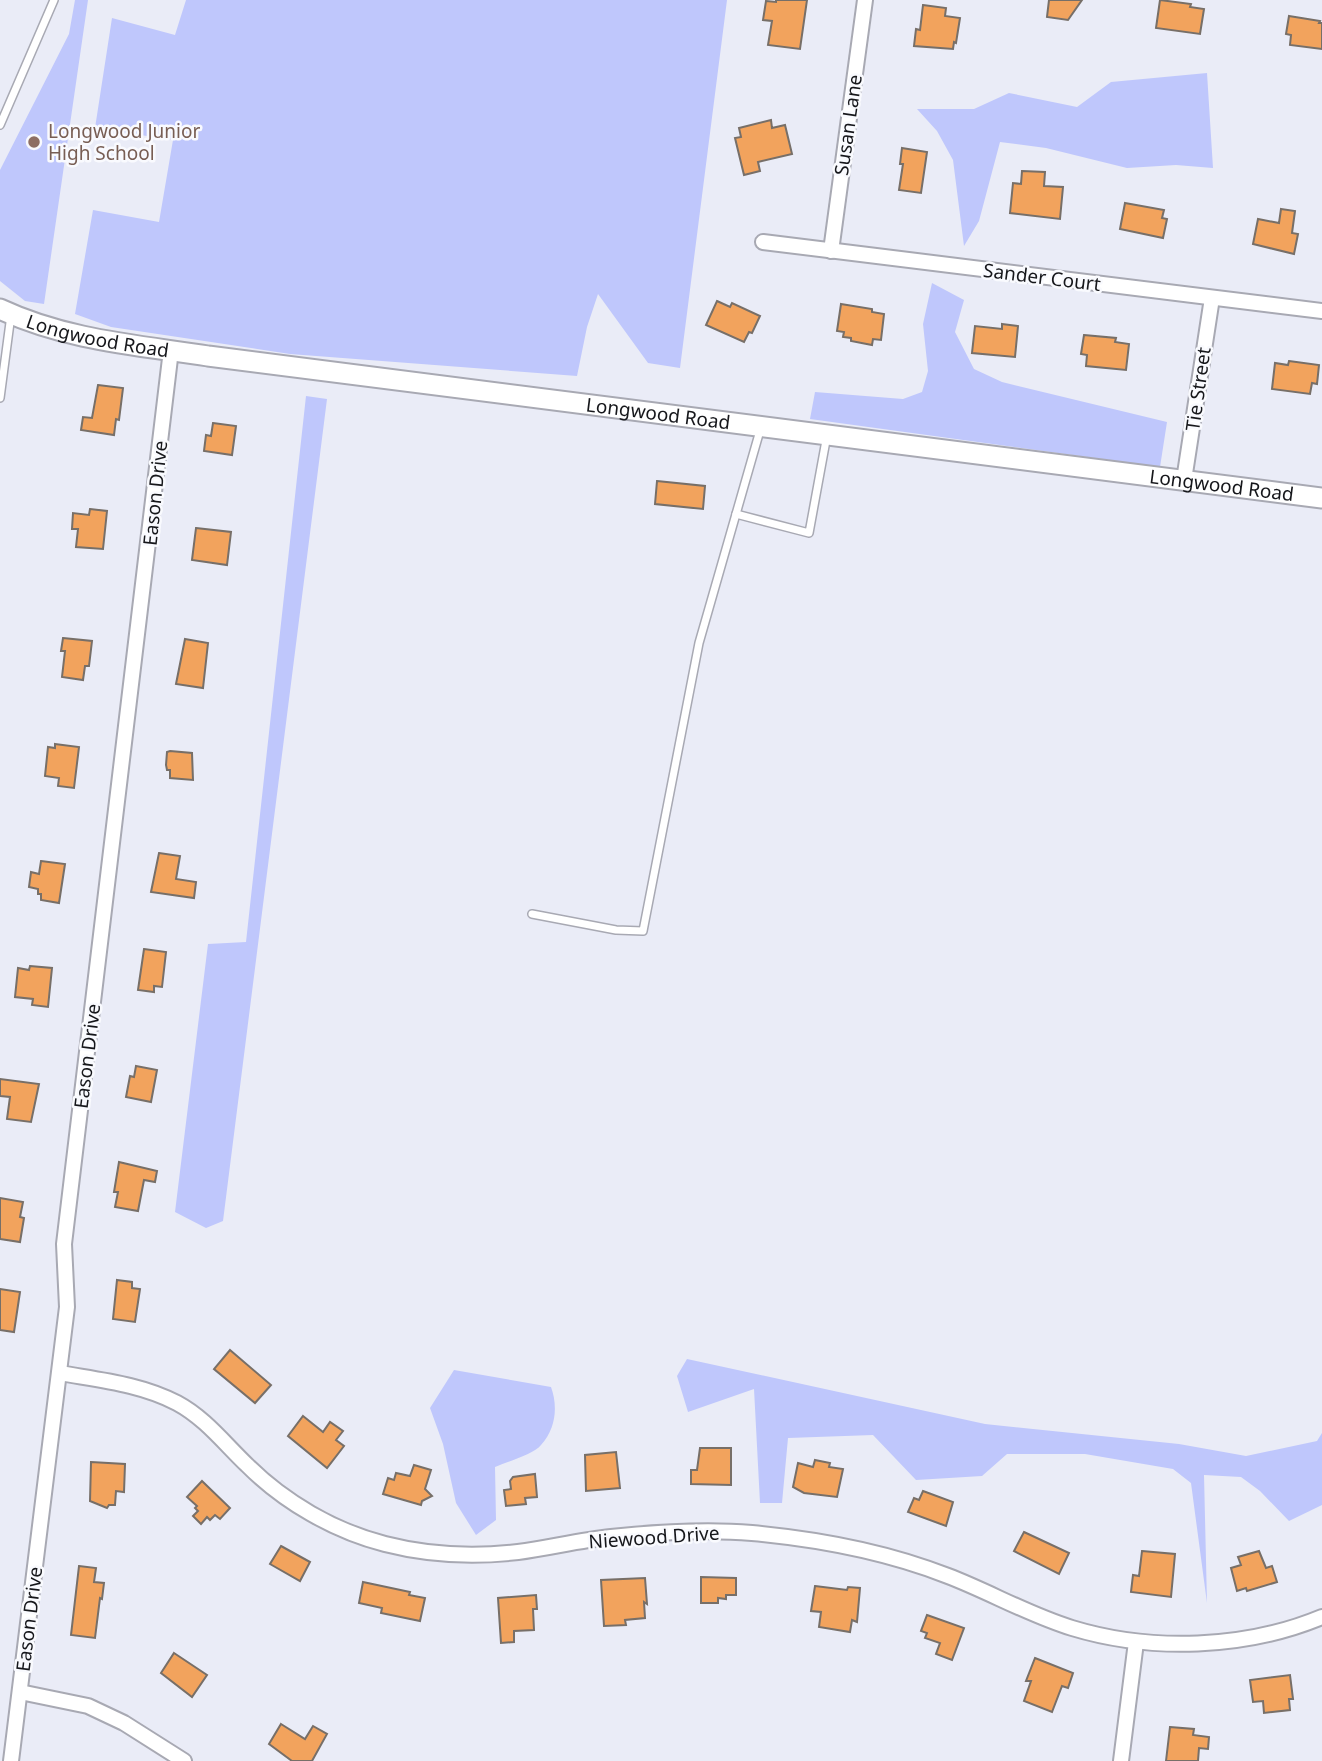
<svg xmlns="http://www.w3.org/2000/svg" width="1322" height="1761" viewBox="0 0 1322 1761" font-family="'Noto Sans',sans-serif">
<rect width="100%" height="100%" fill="#eaecf7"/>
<g fill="#bfc7fc">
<path d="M 75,0 L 88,0 L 44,304 L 25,301 L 0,281 L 0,170 L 69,34 Z"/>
<path d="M 186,0 L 727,0 L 680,368 L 648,363 L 598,294 L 587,327 L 577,376 L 290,354 L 111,327 L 75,314 L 93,210 L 159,222 L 173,140 L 95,128 L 112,18 L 175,35 Z"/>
<path d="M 1207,73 L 1213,168 L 1176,165 L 1127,168 L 1046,148 L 1000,142 L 979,221 L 964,246 L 953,160 L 937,131 L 917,109 L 974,109 L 1009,93 L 1077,107 L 1111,82 Z"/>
<path d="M 932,283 L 964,300 L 955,332 L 974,369 L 1002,382 L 1167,422 L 1160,467 L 810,419 L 815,392 L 903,399 L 922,392 L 928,371 L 923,324 Z"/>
<path d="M 306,396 L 327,399 L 223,1221 L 206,1228 L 175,1212 L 208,944 L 246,942 Z"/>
<path d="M 687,1359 L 985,1424 L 1179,1444 L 1246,1456 L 1317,1441 L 1322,1433 L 1322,1505 L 1289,1521 L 1260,1491 L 1241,1477 L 1204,1475 L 1207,1603 L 1191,1483 L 1173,1469 L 1085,1454 L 1007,1454 L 982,1476 L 916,1480 L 873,1435 L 788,1438 L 782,1503 L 760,1503 L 754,1389 L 688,1412 L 677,1376 Z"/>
<path d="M 454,1370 L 551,1387 C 558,1406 556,1429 541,1445 C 534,1454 507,1462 495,1467 L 496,1520 L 476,1535 L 456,1503 L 443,1444 L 430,1408 Z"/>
</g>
<g fill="#f2a35d" stroke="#776f68" stroke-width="2">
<path d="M 776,0 L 807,0 L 800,49 L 768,45 L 772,21 L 763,20 L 766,1 L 776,2 Z"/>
<path d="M 1049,0 L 1082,0 L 1068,20 L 1047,17 Z"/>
<path d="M 1160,0 L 1191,4 L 1190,7 L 1204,9 L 1200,34 L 1156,28 Z"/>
<path d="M 923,5 L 946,8 L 945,16 L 960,18 L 956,43 L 954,42 L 953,49 L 914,46 L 916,29 L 920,30 Z"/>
<path d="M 1289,16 L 1320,21 L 1319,23 L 1322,23 L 1322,49 L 1290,45 L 1291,35 L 1286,34 Z"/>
<path d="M 771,120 L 772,128 L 785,125 L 792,154 L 758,162 L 760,171 L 744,175 L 735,138 L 741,137 L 739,128 Z"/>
<path d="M 902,148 L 927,152 L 921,193 L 899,190 L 903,164 L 900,164 Z"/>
<path d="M 1022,171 L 1045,172 L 1044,186 L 1063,187 L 1060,219 L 1010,213 L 1013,183 L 1021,184 Z"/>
<path d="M 1125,203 L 1164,210 L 1162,218 L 1167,219 L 1163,238 L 1120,229 Z"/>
<path d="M 1281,209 L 1295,211 L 1292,233 L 1298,234 L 1294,254 L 1253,244 L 1258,219 L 1279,223 Z"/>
<path d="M 717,301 L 730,307 L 732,303 L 760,316 L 752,333 L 749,332 L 744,342 L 706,325 Z"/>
<path d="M 841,304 L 872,309 L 872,312 L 884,314 L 881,340 L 873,339 L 872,345 L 851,341 L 851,338 L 843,337 L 844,332 L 837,331 Z"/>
<path d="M 1002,324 L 1018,326 L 1015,357 L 972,353 L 975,326 L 1002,329 Z"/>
<path d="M 1084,335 L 1116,338 L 1115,342 L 1129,344 L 1126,370 L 1086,366 L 1087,355 L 1081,354 Z"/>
<path d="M 1289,361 L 1319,365 L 1317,384 L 1312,383 L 1310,394 L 1272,389 L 1275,363 L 1288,365 Z"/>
<path d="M 98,385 L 123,388 L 119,420 L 116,419 L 114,435 L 81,430 L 83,417 L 92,418 Z"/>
<path d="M 213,423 L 236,426 L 232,455 L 204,451 L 206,435 L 211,436 Z"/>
<path d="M 657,481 L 705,486 L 703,509 L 655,504 Z"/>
<path d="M 90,509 L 107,511 L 103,549 L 76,547 L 78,529 L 72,529 L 73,513 L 89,515 Z"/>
<path d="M 196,528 L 231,532 L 227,565 L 192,560 Z"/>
<path d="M 63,638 L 92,641 L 89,666 L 85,666 L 83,680 L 62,677 L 65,651 L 61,651 Z"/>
<path d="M 185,639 L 208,643 L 203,688 L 176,684 Z"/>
<path d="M 55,744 L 79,747 L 74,788 L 58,786 L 59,778 L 45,776 L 48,747 L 55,748 Z"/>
<path d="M 170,751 L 192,753 L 193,780 L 170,778 L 170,770 L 167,770 L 166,765 L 167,752 Z"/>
<path d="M 159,853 L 180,856 L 176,879 L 196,882 L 194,898 L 151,892 Z"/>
<path d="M 41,861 L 65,864 L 59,903 L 41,900 L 41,894 L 38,894 L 38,889 L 29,887 L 31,872 L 39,874 Z"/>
<path d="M 144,949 L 166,952 L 162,987 L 154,986 L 154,992 L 138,990 Z"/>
<path d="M 30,966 L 52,968 L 48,1007 L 32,1005 L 33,999 L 15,997 L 18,968 L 29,970 Z"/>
<path d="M 136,1066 L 157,1070 L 151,1102 L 126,1097 L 130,1076 L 134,1077 Z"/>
<path d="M 0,1079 L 39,1084 L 31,1122 L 7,1119 L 10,1097 L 0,1096 Z"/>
<path d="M 119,1162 L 157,1171 L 155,1182 L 144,1180 L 138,1211 L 115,1207 L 118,1192 L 114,1192 Z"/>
<path d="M 0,1198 L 23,1202 L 20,1217 L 24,1218 L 20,1242 L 0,1239 Z"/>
<path d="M 117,1280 L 132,1282 L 132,1288 L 140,1289 L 135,1322 L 113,1319 Z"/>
<path d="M 0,1289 L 20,1292 L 14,1332 L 0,1330 Z"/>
<path d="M 230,1350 L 271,1385 L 255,1403 L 214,1369 Z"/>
<path d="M 303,1416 L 323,1432 L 330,1422 L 343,1431 L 336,1440 L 344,1446 L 327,1468 L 288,1436 Z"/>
<path d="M 700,1448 L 731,1448 L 731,1485 L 691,1484 L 691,1470 L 697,1470 Z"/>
<path d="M 616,1452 L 620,1488 L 586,1491 L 585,1455 Z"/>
<path d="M 815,1460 L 830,1463 L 829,1467 L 843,1469 L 837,1497 L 804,1493 L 793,1487 L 798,1463 L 813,1467 Z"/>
<path d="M 91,1462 L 125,1464 L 124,1492 L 116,1491 L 115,1505 L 109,1505 L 107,1508 L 90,1501 Z"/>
<path d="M 414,1465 L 431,1470 L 425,1489 L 432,1496 L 422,1501 L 421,1505 L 383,1494 L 388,1478 L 394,1480 L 396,1473 L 410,1476 Z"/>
<path d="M 535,1474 L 537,1497 L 525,1498 L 526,1504 L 506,1506 L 504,1490 L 511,1489 L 510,1481 L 513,1477 Z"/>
<path d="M 202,1481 L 230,1508 L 220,1519 L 215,1515 L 210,1520 L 207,1517 L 201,1524 L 193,1516 L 198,1511 L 195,1508 L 197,1506 L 187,1497 Z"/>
<path d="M 923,1491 L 953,1502 L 946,1526 L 908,1512 L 914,1498 L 919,1500 Z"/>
<path d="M 1024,1532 L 1069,1553 L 1059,1574 L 1014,1551 Z"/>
<path d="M 281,1546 L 310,1562 L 300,1581 L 270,1564 Z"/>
<path d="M 1142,1551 L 1175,1554 L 1171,1597 L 1131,1592 L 1133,1575 L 1139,1576 Z"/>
<path d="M 1259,1551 L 1266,1568 L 1272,1566 L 1277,1582 L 1247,1591 L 1246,1588 L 1237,1591 L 1231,1568 L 1241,1565 L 1238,1557 Z"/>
<path d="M 79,1566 L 96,1568 L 94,1582 L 104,1583 L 102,1599 L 100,1598 L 95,1638 L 71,1635 Z"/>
<path d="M 701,1577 L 736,1578 L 736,1595 L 726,1595 L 726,1599 L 718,1598 L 718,1603 L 701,1603 Z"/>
<path d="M 645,1578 L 647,1604 L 644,1602 L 645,1618 L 625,1620 L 626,1625 L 604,1626 L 601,1580 Z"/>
<path d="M 363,1582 L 410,1592 L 409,1595 L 425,1598 L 420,1621 L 381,1613 L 382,1608 L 359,1603 Z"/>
<path d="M 815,1586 L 847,1590 L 848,1587 L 860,1588 L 857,1622 L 852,1620 L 850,1632 L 819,1627 L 821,1612 L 811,1611 Z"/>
<path d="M 536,1595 L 537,1609 L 533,1609 L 534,1630 L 514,1631 L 514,1642 L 501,1643 L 498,1598 Z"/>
<path d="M 927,1615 L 964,1628 L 952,1660 L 936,1654 L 940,1643 L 925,1638 L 927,1633 L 921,1631 Z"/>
<path d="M 174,1653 L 207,1675 L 192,1697 L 161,1673 Z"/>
<path d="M 1035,1658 L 1073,1673 L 1068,1688 L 1062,1686 L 1052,1712 L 1024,1701 L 1031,1681 L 1026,1681 Z"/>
<path d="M 1290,1675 L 1293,1699 L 1289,1699 L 1290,1710 L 1264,1713 L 1263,1701 L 1253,1702 L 1250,1680 Z"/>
<path d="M 281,1724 L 305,1739 L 313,1726 L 327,1734 L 312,1761 L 292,1761 L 269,1744 Z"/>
<path d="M 1170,1727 L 1194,1729 L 1193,1735 L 1209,1737 L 1208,1749 L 1199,1748 L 1198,1761 L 1166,1761 Z"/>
</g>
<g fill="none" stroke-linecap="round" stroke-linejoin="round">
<g stroke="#a8a9b3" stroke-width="10">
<g id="service">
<path d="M 0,125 L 54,0"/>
<path d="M 0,398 L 11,315"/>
<path d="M 736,514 L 809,533 L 827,435"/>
<path d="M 532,914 L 616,930 L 643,931 L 699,643 L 761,427"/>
</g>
</g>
<g stroke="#a8a9b3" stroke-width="18">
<g id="minor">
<path d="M 763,242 L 1322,311"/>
<path d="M 831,251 L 865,0"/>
<path d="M 1184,480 L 1212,298"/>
<path d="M 60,1373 C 99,1380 141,1384 177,1403 C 205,1418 224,1443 247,1465 C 284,1502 334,1531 385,1544 C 428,1555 475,1557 518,1552 C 549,1548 580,1540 611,1537 C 658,1532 705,1529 752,1533 C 817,1539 887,1552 948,1576 C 990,1592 1029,1615 1072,1628 C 1151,1652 1245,1649 1322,1617"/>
<path d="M 20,1692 L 88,1706 L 124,1723 L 184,1761"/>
<path d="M 11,1761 L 67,1307 L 64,1244 L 171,350"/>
<path d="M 1121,1761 L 1136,1642"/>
</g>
</g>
<g stroke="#a8a9b3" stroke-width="23">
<g id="secondary">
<path id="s1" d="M 0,309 C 66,340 137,345 208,356 L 1322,498"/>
</g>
</g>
<use href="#service" stroke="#fff" stroke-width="7"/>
<use href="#minor" stroke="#fff" stroke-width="14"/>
<use href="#secondary" stroke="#fff" stroke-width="19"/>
</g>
<circle fill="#8d6e63" stroke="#f9fafe" stroke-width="2.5" cx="34" cy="142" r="7"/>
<g text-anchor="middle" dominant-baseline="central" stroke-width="5" stroke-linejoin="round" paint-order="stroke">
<g font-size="19" fill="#16171b" stroke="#f9fafe">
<text transform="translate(848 125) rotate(-82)">Susan Lane</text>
<text transform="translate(1042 277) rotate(7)">Sander Court</text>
<text stroke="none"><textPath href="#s1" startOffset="102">Longwood Road</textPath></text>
<text transform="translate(1198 389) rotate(-82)">Tie Street</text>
<text stroke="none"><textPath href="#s1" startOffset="668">Longwood Road</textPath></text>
<text stroke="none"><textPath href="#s1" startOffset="1236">Longwood Road</textPath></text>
<text transform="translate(155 493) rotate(-84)">Eason Drive</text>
<text transform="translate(87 1056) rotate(-83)">Eason Drive</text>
<text transform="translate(654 1537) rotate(-4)">Niewood Drive</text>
<text transform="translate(29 1619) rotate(-83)">Eason Drive</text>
</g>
<g font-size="19" fill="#785e54" stroke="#f9fafe" text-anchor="start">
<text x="48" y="131">Longwood Junior<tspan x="48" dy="22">High School</tspan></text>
</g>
</g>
</svg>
